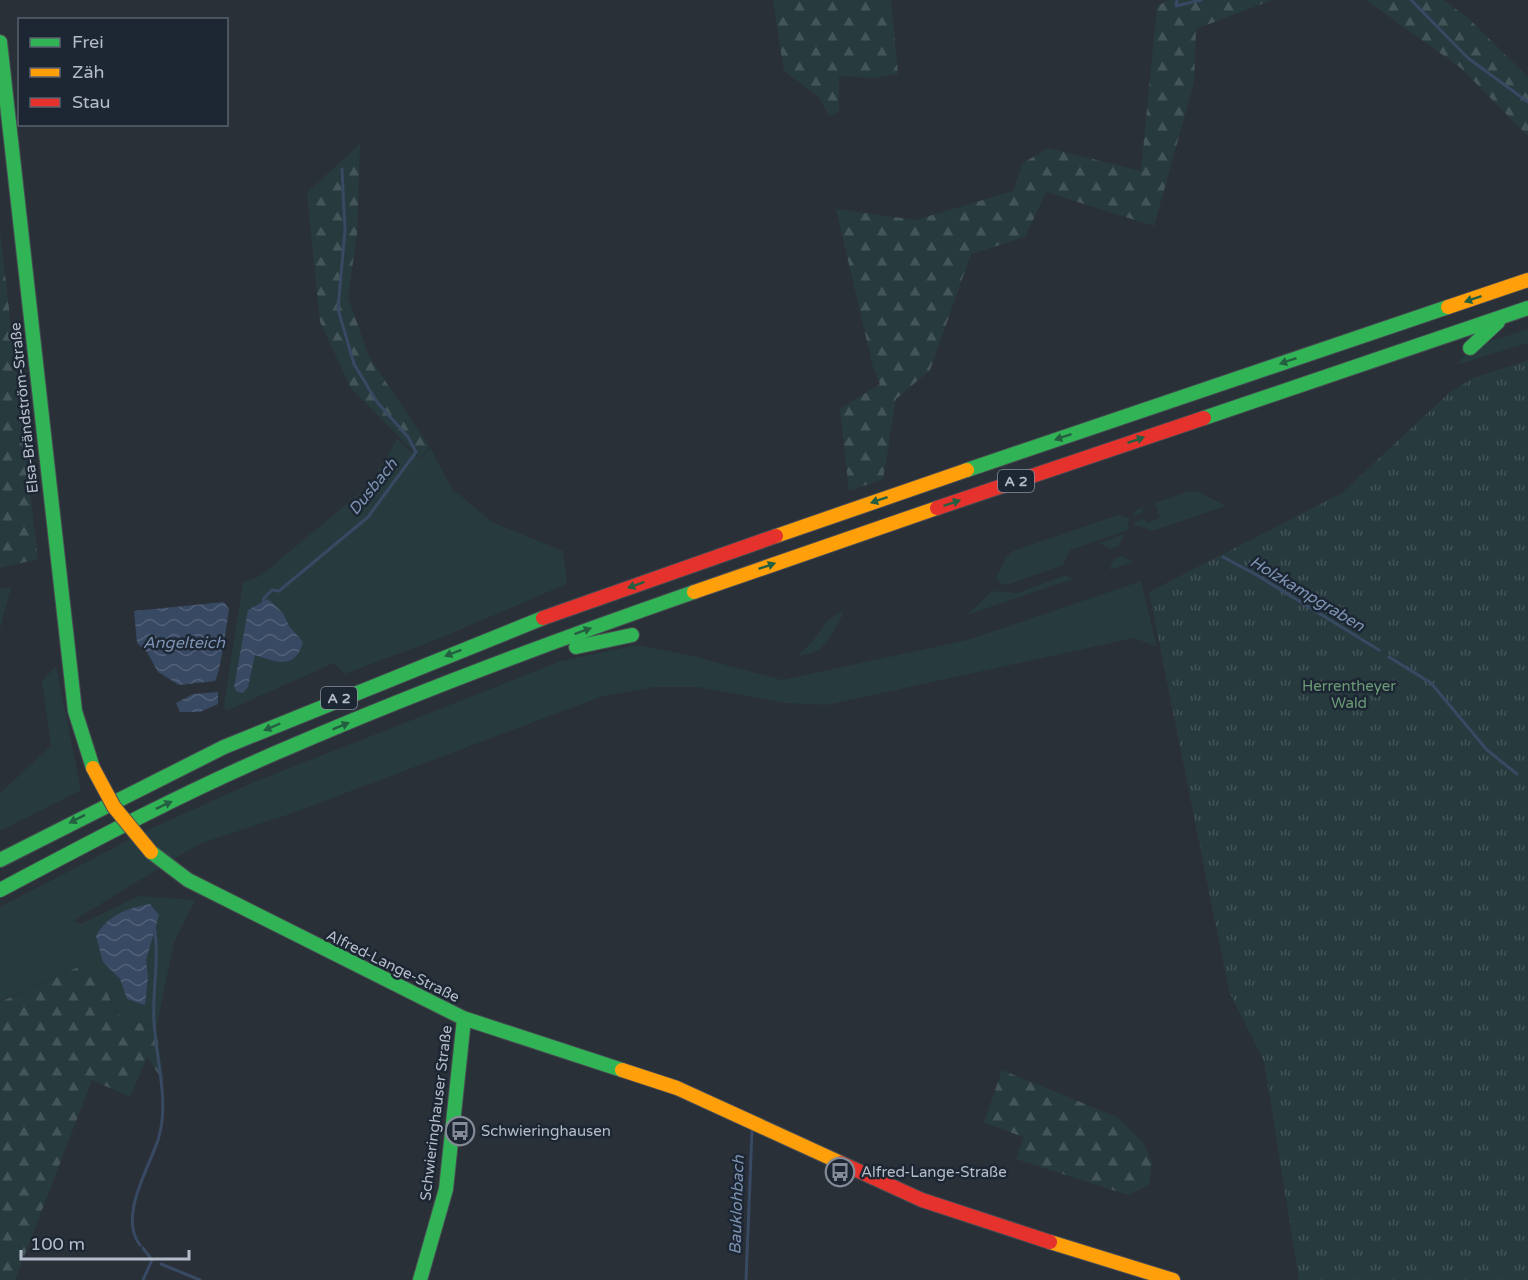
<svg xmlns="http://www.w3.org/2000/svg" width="1528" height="1280" viewBox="0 0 1528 1280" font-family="'Varela Round',sans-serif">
<defs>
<pattern id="forest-firs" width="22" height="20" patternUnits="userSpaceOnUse" patternTransform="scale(1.5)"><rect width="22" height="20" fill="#273a3e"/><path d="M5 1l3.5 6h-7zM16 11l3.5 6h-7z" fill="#445559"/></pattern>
<pattern id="park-tufts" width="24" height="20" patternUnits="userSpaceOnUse" patternTransform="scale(1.5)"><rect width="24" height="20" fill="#273a3e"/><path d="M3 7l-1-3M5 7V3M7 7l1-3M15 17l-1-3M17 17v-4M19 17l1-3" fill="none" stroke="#445559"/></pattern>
<pattern id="water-waves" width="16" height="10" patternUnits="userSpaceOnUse" patternTransform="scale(1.5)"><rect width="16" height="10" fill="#384963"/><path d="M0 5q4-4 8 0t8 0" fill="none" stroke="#526178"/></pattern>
</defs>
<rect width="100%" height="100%" fill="#2a3038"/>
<g fill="#273a3e">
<path d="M 1528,329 L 1528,343 L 1457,365 L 1470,348 Z"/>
<path d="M 397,439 L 421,460 L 430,447 L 452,489 L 494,523 L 563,551 L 567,584 L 433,641 L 344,674 L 334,663 L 226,711 L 224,705 L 243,582 L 260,576 L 372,483 Z"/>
<path d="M 1189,491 L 1199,492 L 1226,506 L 1152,531 L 1139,526 L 1133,527 L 1135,522 L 1145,518 L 1147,523 L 1160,518 L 1155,504 L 1142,509 L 1143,513 L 1132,517 L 1136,510 Z"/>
<path d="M 1118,515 L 1129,518 L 1128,530 L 1070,550 L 1063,565 L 1007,585 L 1001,584 L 996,579 L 1005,559 L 1013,551 Z"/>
<path d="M 1124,534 L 1119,546 L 1110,549 L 1099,543 Z"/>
<path d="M 1122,556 L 1134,562 L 1109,570 L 1114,559 Z"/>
<path d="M 1066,575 L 1073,579 L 967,615 L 992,591 L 1017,593 Z"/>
<path d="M 1141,581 L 1157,647 L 1134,638 L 827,705 L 786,703 L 697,687 L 654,687 L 600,697 L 290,814 L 199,844 L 73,921 L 81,924 L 138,896 L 195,900 L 174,942 L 156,1029 L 116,1014 L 94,960 L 0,1001 L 0,907 L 150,829 L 252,783 L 561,661 L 637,645 L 689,655 L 782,680 L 967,640 Z"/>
<path d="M 11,587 L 0,629 L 0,733 L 0,589 Z"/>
<path d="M 841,611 L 842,616 C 830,637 824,655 797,656 L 812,642 L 826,622 Z"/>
<path d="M 56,666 L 81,790 L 0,831 L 0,793 L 51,746 L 42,681 Z"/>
</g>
<g fill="url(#forest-firs)">
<path d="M 773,0 L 891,0 L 898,74 L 874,78 L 839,76 L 839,112 L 829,116 L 819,97 L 784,71 Z"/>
<path d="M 1169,0 L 1272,0 L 1196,29 L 1194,82 L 1154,226 L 1046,192 L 1025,237 L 971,254 L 930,370 L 896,399 L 883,479 L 849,491 L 840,409 L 880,384 L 873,367 L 836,209 L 916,220 L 1013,191 L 1023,163 L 1048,148 L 1141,171 L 1157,6 Z"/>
<path d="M 1366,0 L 1444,0 L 1468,18 L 1528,77 L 1528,136 L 1461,68 Z"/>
<path d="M 360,144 L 357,233 L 348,297 L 369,357 L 429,446 L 421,459 L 351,388 L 320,322 L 307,193 Z"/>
<path d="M 0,231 L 38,559 L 0,568 Z"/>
<path d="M 94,960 L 116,1014 L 156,1029 L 164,1082 L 147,1057 L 130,1097 L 92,1080 L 15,1280 L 0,1280 L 0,1002 Z"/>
<path d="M 1002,1070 L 1117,1117 L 1145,1145 L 1152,1163 L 1149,1185 L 1128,1195 L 1016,1159 L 1024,1137 L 984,1123 Z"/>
</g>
<path fill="url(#park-tufts)" d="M 1528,360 L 1528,1280 L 1299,1280 L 1264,1061 L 1229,991 L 1149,592 L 1342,493 L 1449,393 L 1473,378 Z"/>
<g fill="url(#water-waves)">
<path d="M 268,599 L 283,613 L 289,626 L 303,642 C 295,671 276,662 255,655 L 248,687 L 243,693 L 237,692 L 234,687 L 248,610 Z"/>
<path d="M 224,602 L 229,609 C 227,622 220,675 215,681 L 179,685 L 158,672 L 147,652 L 137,643 L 134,611 Z"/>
<path d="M 218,692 L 218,704 L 200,712 L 180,712 L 176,703 L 193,694 Z"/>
<path d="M 150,904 L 159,915 L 146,960 L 148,977 L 145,1005 L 127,999 L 120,979 L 103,962 L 96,936 C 108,915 127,908 150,904 Z"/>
</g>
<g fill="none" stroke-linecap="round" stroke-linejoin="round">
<g stroke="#384963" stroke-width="3">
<path d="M 1177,0 L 1176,6 L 1201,0"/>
<path d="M 1411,0 L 1468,58 L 1528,102"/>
<path d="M 1223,557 L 1255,574 L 1379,650"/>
<path d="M 262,606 L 264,598 L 272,590 L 279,591 L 368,517 L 416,452 L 408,437 L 377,402 L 354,364 L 338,309 L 345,230 L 342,169"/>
<path d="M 1389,657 L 1431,683 L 1487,750 L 1517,774"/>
<path d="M 140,1245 C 118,1217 149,1168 158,1140 C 170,1103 156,1060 154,1022 C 152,989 160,958 154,926"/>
<path d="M 143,1248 L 152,1260 L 143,1280"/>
<path d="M 161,1264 L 200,1280"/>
<path d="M 746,1280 L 752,1131"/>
</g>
<g stroke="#484c53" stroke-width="16">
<g id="fast">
<path d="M 0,42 L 75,711 L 93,768"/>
<path d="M 1470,348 L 1498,322"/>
<path d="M 1204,418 L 1528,308"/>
<path d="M 967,470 L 1448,307"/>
<path d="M 576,647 L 632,635"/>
<path d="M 151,852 L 188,880 L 463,1018 L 622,1070"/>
<path d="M 0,860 L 224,747 L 543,618"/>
<path d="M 0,890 C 96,839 192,788 292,746 C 424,689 559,639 694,592"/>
<path d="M 420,1280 L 446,1189 L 464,1019"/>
</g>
</g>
<g stroke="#484c53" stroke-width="16">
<g id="slow">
<path d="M 1448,307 L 1528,280"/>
<path d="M 776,536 L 967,470"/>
<path d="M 694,592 L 937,508"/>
<path d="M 622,1070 L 677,1088 L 841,1163"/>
<path d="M 1050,1242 L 1173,1280"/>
</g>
</g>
<g stroke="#484c53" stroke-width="16">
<g id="jam">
<path d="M 937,508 L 1204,418"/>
<path d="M 543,618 L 776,536"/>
<path d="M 841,1163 L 922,1200 L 1050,1242"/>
</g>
</g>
<use href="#fast" stroke="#30b455" stroke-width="14"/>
<use href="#slow" stroke="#ff9f0a" stroke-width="14"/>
<use href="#jam" stroke="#e5322d" stroke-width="14"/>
<g stroke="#484c53" stroke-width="16" stroke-linecap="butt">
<path id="slow-bridge" d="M 93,768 L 114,807 L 151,852"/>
</g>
<use href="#slow-bridge" stroke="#ff9f0a" stroke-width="14"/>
</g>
<defs><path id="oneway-solid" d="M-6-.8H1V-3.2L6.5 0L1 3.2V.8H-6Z" transform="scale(1.5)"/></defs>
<g fill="#255f41">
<use href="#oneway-solid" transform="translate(1473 299) rotate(161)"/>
<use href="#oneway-solid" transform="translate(1288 361) rotate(161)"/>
<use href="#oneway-solid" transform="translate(1063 437) rotate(161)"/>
<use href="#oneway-solid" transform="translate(1136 440) rotate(-19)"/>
<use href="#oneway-solid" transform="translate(879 500) rotate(161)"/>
<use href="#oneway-solid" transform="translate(952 503) rotate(-19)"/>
<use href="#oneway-solid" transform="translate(767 566) rotate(-19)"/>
<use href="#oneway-solid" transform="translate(636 585) rotate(160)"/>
<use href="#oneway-solid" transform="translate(583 631) rotate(-20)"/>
<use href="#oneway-solid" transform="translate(453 653) rotate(159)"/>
<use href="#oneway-solid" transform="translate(341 726) rotate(-22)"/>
<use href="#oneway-solid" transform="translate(272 727) rotate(157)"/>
<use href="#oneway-solid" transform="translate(164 805) rotate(-25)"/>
<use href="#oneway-solid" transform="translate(77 819) rotate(153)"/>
</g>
<defs>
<g id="bus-ring" transform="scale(1.5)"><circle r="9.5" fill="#1d2633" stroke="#848b96" stroke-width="1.5"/><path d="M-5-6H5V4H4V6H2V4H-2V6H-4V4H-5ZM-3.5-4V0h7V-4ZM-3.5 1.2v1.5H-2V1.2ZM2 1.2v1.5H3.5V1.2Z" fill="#848b96"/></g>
</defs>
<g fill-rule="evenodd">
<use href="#bus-ring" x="460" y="1131"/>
<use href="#bus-ring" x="840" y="1172"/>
</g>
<g text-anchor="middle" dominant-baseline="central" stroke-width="5" stroke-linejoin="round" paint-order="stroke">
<g fill="#1d2633" stroke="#878f9c" stroke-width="1.5">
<rect x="998" y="470" width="36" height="22" rx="4.5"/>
<rect x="321" y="687" width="36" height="22" rx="4.5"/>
</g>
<g font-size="14" font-weight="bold" fill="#b4bcc9">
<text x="1016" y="481">A 2</text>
<text x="339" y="698">A 2</text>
</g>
<g font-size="15" fill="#b4bcc9" stroke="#1d2633">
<text transform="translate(24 408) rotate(-96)">Elsa-Brändström-Straße</text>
<text transform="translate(393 966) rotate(26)">Alfred-Lange-Straße</text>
<text transform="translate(436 1113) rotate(-83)">Schwieringhauser Straße</text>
</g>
<g font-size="15" fill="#6b9a76" stroke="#1d2633">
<text x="1349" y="686">Herrentheyer<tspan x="1349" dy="17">Wald</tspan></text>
</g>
<g font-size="15" fill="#b4bcc9" stroke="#1d2633" text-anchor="start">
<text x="481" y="1131">Schwieringhausen</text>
<text x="861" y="1172">Alfred-Lange-Straße</text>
</g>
<g font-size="16" font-style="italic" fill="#7c92b1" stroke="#1d2633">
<text transform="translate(373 487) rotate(-51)">Dusbach</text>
<text transform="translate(1307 594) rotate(31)">Holzkampgraben</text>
<text x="184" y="643">Angelteich</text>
<text transform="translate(737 1205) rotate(-88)">Bauklohbach</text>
</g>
</g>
<rect x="18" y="18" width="210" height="108" fill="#1d2633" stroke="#59626f" stroke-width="1.5"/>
<rect x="30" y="38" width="30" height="9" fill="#30b455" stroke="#59626f" stroke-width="1.5"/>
<text x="72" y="48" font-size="18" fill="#b4bcc9">Frei</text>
<rect x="30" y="68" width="30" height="9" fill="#ff9f0a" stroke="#59626f" stroke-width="1.5"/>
<text x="72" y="78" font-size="18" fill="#b4bcc9">Zäh</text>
<rect x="30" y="98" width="30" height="9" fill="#e5322d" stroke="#59626f" stroke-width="1.5"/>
<text x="72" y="108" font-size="18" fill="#b4bcc9">Stau</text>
<path d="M21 1250v9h168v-9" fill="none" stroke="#b4bcc9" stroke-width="3"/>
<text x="30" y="1250" font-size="18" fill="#b4bcc9" stroke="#1d2633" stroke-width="4.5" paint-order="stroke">100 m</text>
</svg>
